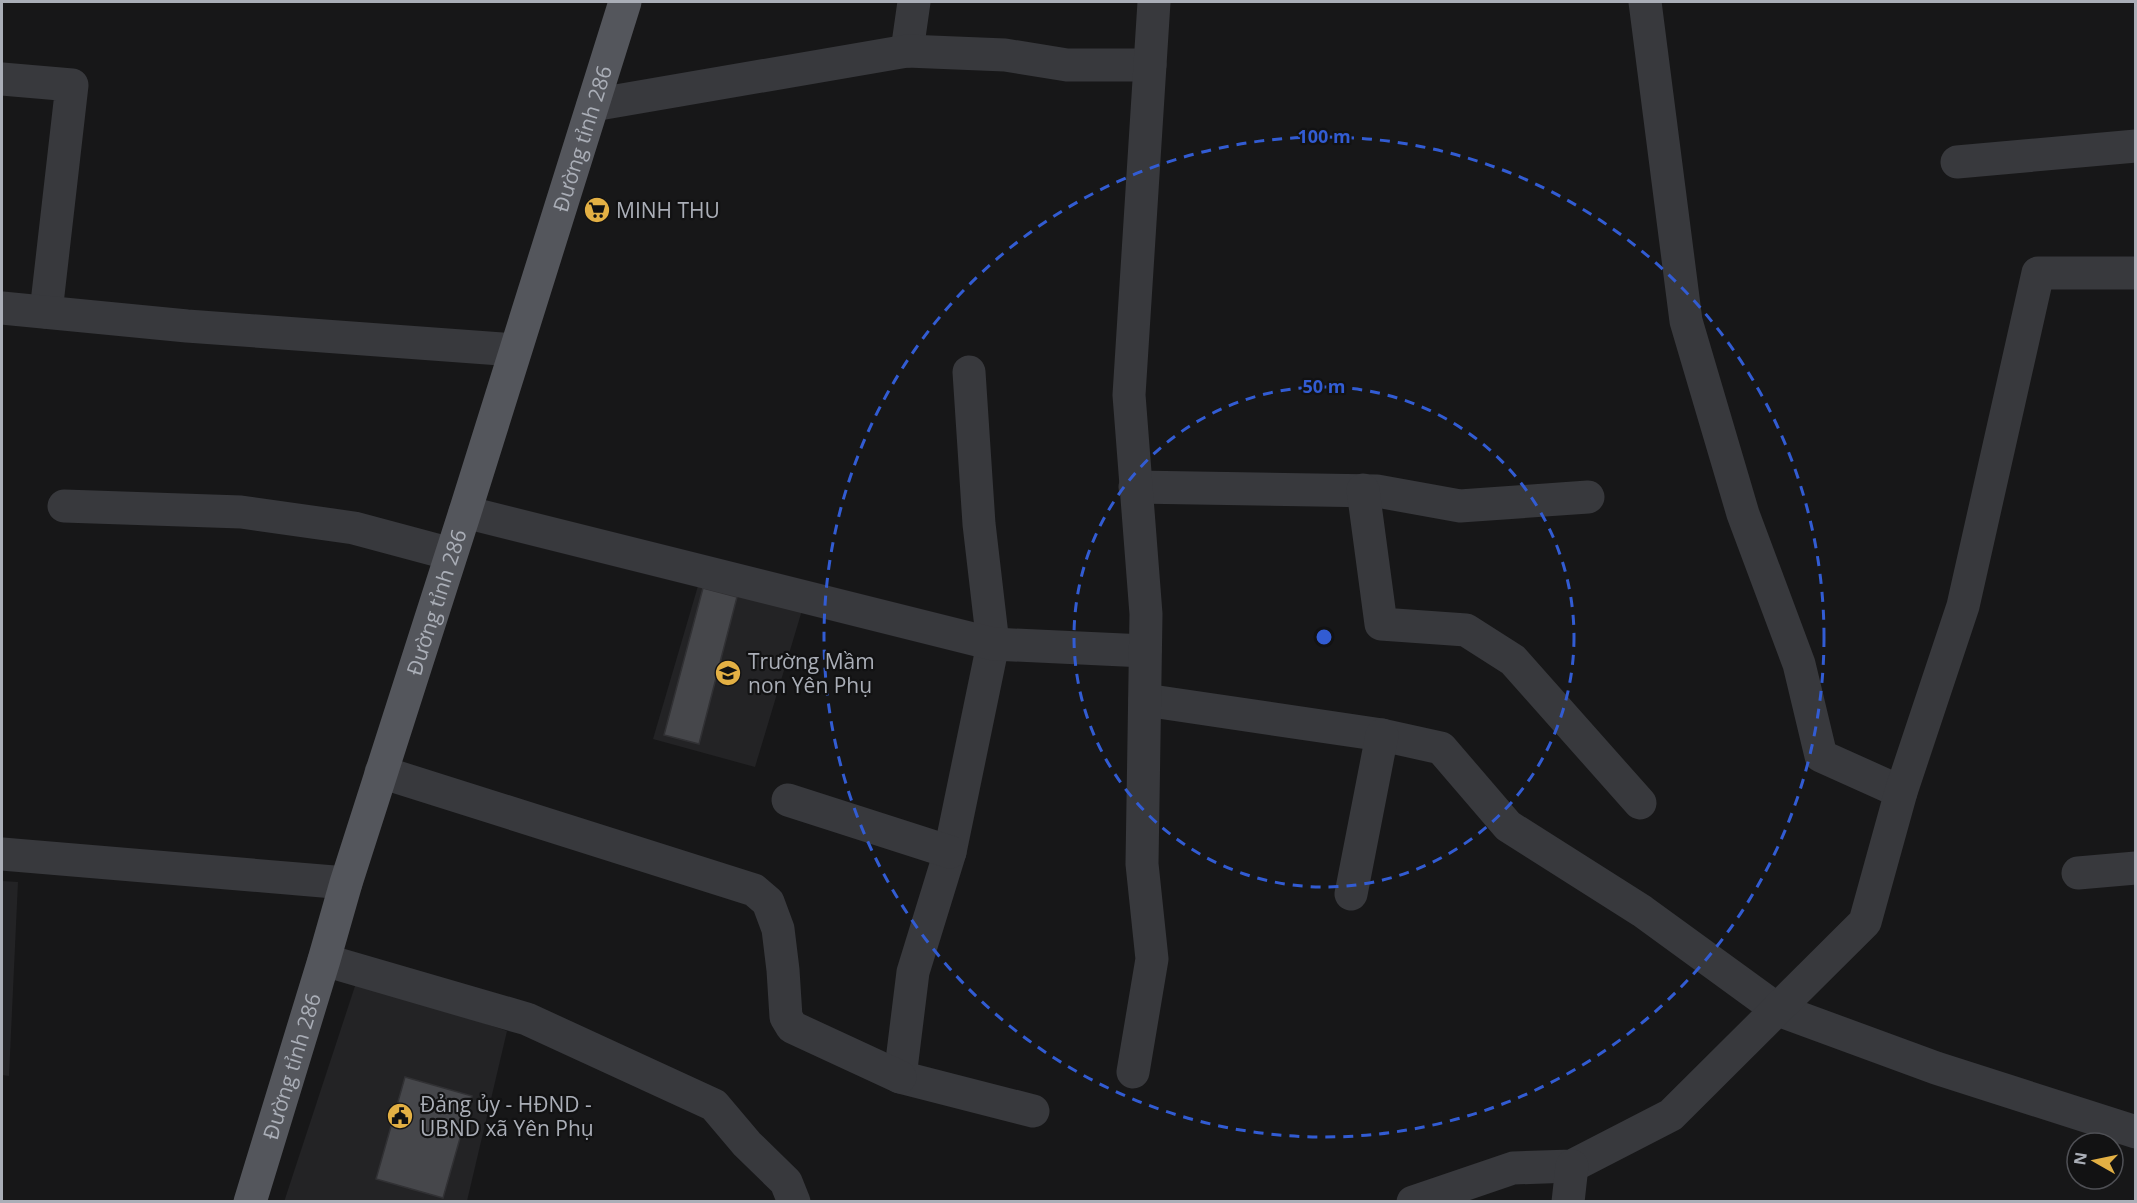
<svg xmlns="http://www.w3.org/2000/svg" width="2137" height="1203" viewBox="0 0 2137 1203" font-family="'Open Sans',sans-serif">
<rect width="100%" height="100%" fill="#171718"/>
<g fill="#232325">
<path d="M 700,579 L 803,607 L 755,767 L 653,739 Z"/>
<path d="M 2,881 L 18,882 L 9,1076 L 2,1075 Z"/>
<path d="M 357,980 L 507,1031 L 467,1201 L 284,1202 Z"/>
</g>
<g fill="#46474b" stroke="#313134" stroke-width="1.5">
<path d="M 703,588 L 737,597 L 699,744 L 664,735 Z"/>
<path d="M 405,1077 L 472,1096 L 443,1198 L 376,1179 Z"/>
</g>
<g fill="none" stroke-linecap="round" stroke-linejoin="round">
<g stroke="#38393d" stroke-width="33">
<path d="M 1645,2 L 1686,321 L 1743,514 L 1799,664 L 1821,756 L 1901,792"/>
<path d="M 907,51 L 914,2"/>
<path d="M 2,79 L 72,85 L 46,312"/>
<path d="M 593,105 L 907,51 L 1005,55 L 1067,65 L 1150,65"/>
<path d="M 1957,162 L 2136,146"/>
<path d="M 2,308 L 187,326 L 515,350"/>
<path d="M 969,372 L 979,524 L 993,644 L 950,852 L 913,972 L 900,1077 L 1033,1111"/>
<path d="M 1135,487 L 1377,491 L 1460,506 L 1588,497"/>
<path d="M 1363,490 L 1381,624 L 1466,630 L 1513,660 L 1640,803"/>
<path d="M 64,506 L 241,512 L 354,528 L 451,554"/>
<path d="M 465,512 L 993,644 L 1145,651"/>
<path d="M 1145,700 L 1382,735 L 1441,748 L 1508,826 L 1642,911 L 1778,1010 L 1936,1068 L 2136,1132"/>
<path d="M 381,772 L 754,890 L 768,902 L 778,929 L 783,970 L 786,1017 L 792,1027 L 900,1077"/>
<path d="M 788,800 L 950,852"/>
<path d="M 2,854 L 346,883"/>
<path d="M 2078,873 L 2136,868"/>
<path d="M 1351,894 L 1382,735"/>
<path d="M 324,960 L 527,1019 L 714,1105 L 747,1144 L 786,1182 L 794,1202"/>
<path d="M 1133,1072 L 1152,959 L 1142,864 L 1146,614 L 1129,395 L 1154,2"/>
<path d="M 1413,1202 L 1513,1168 L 1572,1166 L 1671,1115 L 1865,922 L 1901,792 L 1963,606 L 2038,273 L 2136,273"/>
<path d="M 1568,1202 L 1572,1166"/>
</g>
<path stroke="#54565c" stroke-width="33" id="s1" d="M 250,1202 L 324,960 L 346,883 L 465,512 L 625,2"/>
</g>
<g fill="none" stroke="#325cd3" stroke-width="3" stroke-dasharray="10 8">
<circle cx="1324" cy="637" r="250"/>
<circle cx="1324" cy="637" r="500"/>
</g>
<defs>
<g id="supermarket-disc" transform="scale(1.35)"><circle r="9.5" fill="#e3b044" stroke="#121213"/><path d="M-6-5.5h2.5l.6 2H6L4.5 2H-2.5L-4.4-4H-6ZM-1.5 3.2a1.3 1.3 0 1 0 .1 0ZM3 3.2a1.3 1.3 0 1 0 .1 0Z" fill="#111"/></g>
<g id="school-disc" transform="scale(1.35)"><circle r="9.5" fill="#e3b044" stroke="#121213"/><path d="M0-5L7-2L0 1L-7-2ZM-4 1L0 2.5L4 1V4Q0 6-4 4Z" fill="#111"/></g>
<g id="civic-disc" transform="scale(1.35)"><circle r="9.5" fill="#e3b044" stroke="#121213"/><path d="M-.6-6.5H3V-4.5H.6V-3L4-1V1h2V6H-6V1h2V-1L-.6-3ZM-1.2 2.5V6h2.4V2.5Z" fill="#111"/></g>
</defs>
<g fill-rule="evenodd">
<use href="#supermarket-disc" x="597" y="210"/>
<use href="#school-disc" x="728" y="673"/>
<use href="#civic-disc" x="400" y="1116"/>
</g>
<g text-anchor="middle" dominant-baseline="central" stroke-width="4.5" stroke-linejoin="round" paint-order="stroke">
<g font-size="21" fill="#aaaeb7" stroke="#121213">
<text stroke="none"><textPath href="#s1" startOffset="1114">Đường tỉnh 286</textPath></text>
<text stroke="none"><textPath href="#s1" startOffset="628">Đường tỉnh 286</textPath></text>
<text stroke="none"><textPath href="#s1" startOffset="142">Đường tỉnh 286</textPath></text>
</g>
<g font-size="21" fill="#aaaeb7" stroke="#121213" text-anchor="start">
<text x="616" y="210">MINH THU</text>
<text x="748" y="661">Trường Mầm<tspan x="748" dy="24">non Yên Phụ</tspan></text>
<text x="420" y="1104">Đảng ủy - HĐND -<tspan x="420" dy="24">UBND xã Yên Phụ</tspan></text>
</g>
</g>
<circle cx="1324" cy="637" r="9" fill="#325cd3" stroke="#121213" stroke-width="3"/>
<g font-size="18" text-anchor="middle" font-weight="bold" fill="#325cd3" stroke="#121213" stroke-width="4.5" stroke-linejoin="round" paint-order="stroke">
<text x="1324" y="143">100 m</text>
<text x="1324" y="393">50 m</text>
</g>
<rect width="2137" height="1203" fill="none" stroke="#aaaeb7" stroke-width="6"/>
<g transform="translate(2095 1161) rotate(279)"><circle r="28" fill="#121213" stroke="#4f5055" stroke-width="1.5"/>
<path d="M0-4.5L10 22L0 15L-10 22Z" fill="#e3b044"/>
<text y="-9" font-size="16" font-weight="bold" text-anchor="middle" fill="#aaaeb7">N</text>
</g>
</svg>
